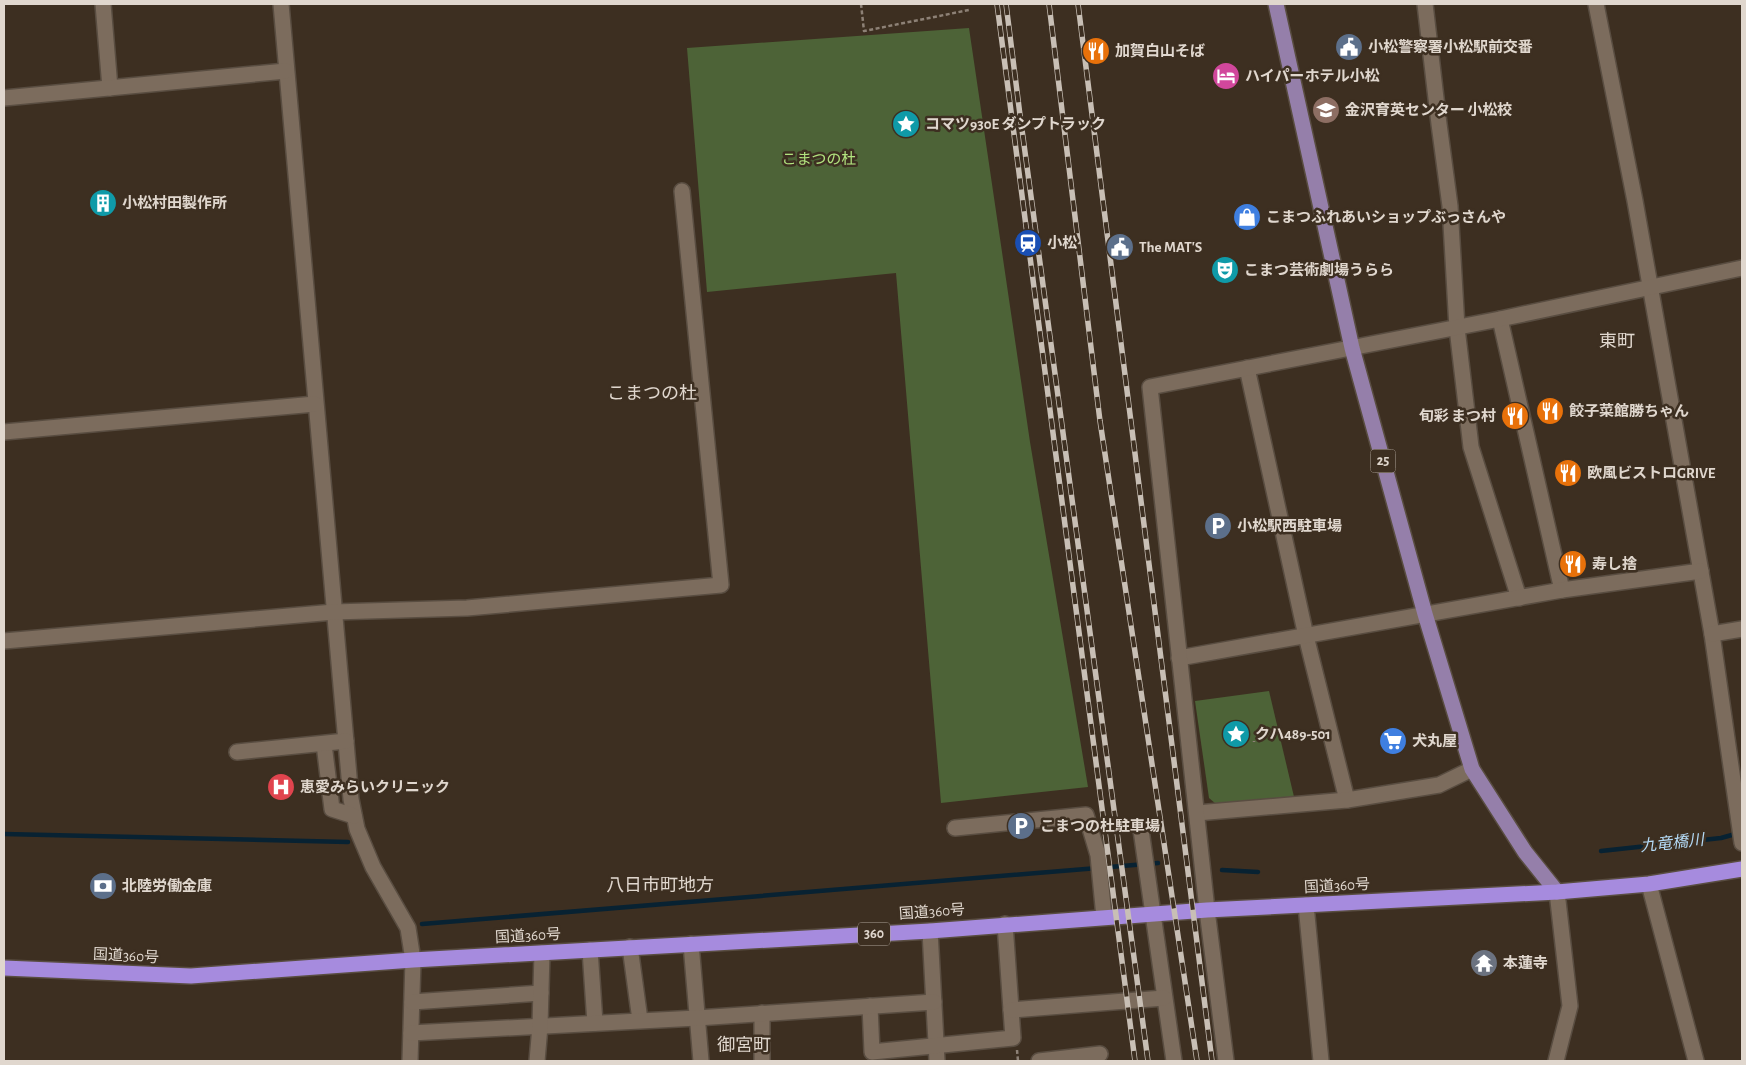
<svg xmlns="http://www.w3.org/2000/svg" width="1746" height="1065" viewBox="0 0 1746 1065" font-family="'Alegreya Sans','Noto Sans JP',sans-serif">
<rect width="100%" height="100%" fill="#3d2f21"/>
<g fill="#4d6337">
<path d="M 969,28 L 1030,442 L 1088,787 L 941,803 L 896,273 L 707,292 L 687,48 Z"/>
<path d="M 1269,691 L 1295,801 L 1216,804 L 1209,798 L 1195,701 Z"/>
</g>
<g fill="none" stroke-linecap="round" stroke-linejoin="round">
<g stroke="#082232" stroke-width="4.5">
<path d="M 4,834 L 348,842"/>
<path d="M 1601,851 L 1721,838 L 1739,833"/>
<path d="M 1222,870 L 1258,872"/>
<path d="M 422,924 L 1158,863"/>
</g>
<g stroke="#594d41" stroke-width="18">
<g id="minor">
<path d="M 103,4 L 110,88"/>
<path d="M 281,4 L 351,799 L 357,829 L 373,867 L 408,928 L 413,960 L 410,1061"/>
<path d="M 1425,4 L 1439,124 L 1450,206 L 1457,328 L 1471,447 L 1519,598"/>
<path d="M 1596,4 L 1635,201 L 1712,634 L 1742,843"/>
<path d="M 4,98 L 286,71"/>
<path d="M 1500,319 L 1562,590"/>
<path d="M 1247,368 L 1306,636 L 1347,800"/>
<path d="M 4,432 L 315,404"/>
<path d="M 1712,634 L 1742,629"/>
<path d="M 4,641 L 334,612 L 467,608 L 721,585 L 682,191"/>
<path d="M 1179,658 L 1562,590 L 1701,571"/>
<path d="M 324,744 L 332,809 L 354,816"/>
<path d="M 237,752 L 346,741"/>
<path d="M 1197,813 L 1347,800 L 1439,785 L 1472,769"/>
<path d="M 955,828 L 1086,815 L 1098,855 L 1104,917"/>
<path d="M 1141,830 L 1174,1061"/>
<path d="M 1649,884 L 1696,1061"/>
<path d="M 1306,905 L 1321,1061"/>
<path d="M 930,931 L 937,1061"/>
<path d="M 691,944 L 701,1061"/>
<path d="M 630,947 L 640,1020"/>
<path d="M 590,950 L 595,1023"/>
<path d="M 412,1002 L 541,993"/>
<path d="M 870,1006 L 872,1052 L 1013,1038 L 1005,924"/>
<path d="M 1011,1010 L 1164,998"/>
<path d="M 762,1013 L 762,1061"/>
<path d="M 411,1033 L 697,1018 L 934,1002"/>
<path d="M 537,1061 L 540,1026 L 542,953"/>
<path d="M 1039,1061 L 1100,1054"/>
<path d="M 1226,1061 L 1207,910 L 1150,387 L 1500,319 L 1742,268"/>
<path d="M 1556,1061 L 1570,1006 L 1557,892"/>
</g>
</g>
<g stroke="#594d41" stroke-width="18">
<path id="major" d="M 1276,4 L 1352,348 L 1425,614 L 1472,769 L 1525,852 L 1557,892"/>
</g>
<g stroke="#594d41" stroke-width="18">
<path id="highway" d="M 4,968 L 191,976 L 413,960 L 930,931 L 1207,910 L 1557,892 L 1649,884 L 1742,869"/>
</g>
<g stroke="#8d8176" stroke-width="2.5" stroke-dasharray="4 2.5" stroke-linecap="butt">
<path d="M 861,4 L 864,31 L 969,10"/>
<path d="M 1254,742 L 1254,741"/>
<path d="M 1017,1050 L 1018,1061"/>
</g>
<use href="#minor" stroke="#7c6c5d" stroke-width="15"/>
<use href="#major" stroke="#957faa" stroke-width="15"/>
<use href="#highway" stroke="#a68bde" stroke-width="15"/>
<g stroke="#c8bfb5" stroke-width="5.5">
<g id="rail">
<path d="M 997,4 L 1135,1061"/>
<path d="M 1006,4 L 1020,115 L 1148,1061"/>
<path d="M 1049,4 L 1100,421 L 1197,1061"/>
<path d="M 1078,4 L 1212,1061"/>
</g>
</g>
<use href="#rail" stroke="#3d2f21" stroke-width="4" stroke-dasharray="11" stroke-linecap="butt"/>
</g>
<defs>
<g id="civic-disc" transform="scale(1.4375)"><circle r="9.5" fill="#5c6f8a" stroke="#3d2f21"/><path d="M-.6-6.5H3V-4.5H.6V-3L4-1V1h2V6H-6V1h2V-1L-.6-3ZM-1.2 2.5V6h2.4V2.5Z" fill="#fff"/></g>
<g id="restaurant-disc" transform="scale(1.4375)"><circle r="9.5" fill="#e8710a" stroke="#3d2f21"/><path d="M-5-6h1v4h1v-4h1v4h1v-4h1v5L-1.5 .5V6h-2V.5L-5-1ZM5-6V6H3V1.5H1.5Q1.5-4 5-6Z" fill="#fff"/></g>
<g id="hotel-disc" transform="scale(1.4375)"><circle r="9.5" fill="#d1479c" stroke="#3d2f21"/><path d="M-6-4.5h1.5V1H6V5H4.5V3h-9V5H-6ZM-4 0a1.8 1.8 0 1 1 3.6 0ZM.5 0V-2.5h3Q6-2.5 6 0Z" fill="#fff"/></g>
<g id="school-disc" transform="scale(1.4375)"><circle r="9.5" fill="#8d6e63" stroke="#3d2f21"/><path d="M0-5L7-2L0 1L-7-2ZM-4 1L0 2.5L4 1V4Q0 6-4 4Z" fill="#fff"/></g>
<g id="sight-disc" transform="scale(1.4375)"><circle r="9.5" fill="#0f9aa8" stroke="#3d2f21"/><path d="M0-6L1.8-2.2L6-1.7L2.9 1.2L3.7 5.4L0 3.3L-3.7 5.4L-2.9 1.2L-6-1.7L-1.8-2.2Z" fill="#fff"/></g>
<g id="building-disc" transform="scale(1.4375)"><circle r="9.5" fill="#0f9aa8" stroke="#3d2f21"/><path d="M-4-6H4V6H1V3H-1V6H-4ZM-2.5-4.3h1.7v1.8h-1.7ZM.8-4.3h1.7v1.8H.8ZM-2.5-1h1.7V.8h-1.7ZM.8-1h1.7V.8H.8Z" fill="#fff"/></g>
<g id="shop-disc" transform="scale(1.4375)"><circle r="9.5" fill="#3f7fe0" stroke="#3d2f21"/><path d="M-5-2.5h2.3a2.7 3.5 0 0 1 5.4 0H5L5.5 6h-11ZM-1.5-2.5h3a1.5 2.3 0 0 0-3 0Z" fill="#fff"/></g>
<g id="station-disc" transform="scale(1.4375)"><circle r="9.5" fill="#1a4fb4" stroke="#3d2f21"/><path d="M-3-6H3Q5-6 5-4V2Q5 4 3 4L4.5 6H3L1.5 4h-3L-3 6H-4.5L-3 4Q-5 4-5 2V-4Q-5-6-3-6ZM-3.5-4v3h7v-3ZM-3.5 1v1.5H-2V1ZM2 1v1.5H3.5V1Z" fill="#fff"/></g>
<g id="theatre-disc" transform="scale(1.4375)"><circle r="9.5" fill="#0f9aa8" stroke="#3d2f21"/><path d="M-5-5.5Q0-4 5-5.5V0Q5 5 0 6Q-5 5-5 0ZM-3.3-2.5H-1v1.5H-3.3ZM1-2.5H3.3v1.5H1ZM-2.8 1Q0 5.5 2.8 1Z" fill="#fff"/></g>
<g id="parking-disc" transform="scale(1.4375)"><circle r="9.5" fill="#5c6f8a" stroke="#3d2f21"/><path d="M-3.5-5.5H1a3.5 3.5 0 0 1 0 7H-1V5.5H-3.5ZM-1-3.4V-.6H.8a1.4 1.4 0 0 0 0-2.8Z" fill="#fff"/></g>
<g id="supermarket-disc" transform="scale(1.4375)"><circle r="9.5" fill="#3f7fe0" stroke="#3d2f21"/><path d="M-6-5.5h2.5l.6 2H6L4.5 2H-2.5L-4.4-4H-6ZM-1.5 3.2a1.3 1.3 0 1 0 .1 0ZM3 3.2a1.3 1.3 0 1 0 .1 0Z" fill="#fff"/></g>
<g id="hospital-disc" transform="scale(1.4375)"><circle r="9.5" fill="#e0444e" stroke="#3d2f21"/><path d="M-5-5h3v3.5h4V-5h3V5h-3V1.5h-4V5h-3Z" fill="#fff"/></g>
<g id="bank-disc" transform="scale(1.4375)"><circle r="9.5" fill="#5c6f8a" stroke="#3d2f21"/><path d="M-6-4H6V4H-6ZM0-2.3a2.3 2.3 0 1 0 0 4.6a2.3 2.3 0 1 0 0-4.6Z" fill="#fff"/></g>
<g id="temple-disc" transform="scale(1.4375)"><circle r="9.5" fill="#6b7280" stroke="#3d2f21"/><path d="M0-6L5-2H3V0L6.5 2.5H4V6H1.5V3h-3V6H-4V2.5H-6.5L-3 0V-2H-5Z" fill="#fff"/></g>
</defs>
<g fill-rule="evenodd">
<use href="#civic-disc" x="1349" y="47"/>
<use href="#restaurant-disc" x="1096" y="51"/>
<use href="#hotel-disc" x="1226" y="76"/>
<use href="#school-disc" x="1326" y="110"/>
<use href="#sight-disc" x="906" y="124"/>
<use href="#building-disc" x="103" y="203"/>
<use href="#shop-disc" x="1247" y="217"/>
<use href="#station-disc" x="1028" y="243"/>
<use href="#civic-disc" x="1120" y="247"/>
<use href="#theatre-disc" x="1225" y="270"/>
<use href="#restaurant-disc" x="1550" y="411"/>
<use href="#restaurant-disc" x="1515" y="416"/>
<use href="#restaurant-disc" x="1568" y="473"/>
<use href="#parking-disc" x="1218" y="526"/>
<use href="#restaurant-disc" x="1573" y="564"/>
<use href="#sight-disc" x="1236" y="734"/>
<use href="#supermarket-disc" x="1393" y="741"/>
<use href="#hospital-disc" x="281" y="787"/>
<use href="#parking-disc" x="1021" y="826"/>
<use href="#bank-disc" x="103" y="886"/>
<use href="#temple-disc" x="1484" y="963"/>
</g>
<g text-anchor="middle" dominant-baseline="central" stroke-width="5" stroke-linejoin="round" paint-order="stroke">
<g fill="#3d2f21" stroke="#afa59a" stroke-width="1">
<rect x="1370.5" y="449.5" width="25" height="23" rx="4"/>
<rect x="858" y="922.5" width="32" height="23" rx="4"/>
</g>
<g font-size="14" font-weight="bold" fill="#e0d7ce">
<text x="1383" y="461">25</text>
<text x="874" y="934">360</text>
</g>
<g font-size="15" font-weight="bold" fill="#e0d7ce" stroke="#3d2f21" text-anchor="start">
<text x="1368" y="47">小松警察署小松駅前交番</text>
<text x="1115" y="51">加賀白山そば</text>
<text x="1245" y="76">ハイパーホテル小松</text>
<text x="1345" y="110">金沢育英センター 小松校</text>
<text x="925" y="124">コマツ930E ダンプトラック</text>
<text x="122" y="203">小松村田製作所</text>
<text x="1266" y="217">こまつふれあいショップぶっさんや</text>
<text x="1047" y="243">小松</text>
<text x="1139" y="247">The MAT'S</text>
<text x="1244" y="270">こまつ芸術劇場うらら</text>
<text x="1569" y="411">餃子菜館勝ちゃん</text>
<text x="1496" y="416" text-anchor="end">旬彩 まつ村</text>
<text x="1587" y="473">欧風ビストロGRIVE</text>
<text x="1237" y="526">小松駅西駐車場</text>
<text x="1592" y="564">寿し捨</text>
<text x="1255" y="734">クハ489-501</text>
<text x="1412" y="741">犬丸屋</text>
<text x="300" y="787">恵愛みらいクリニック</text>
<text x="1040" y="826">こまつの杜駐車場</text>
<text x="122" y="886">北陸労働金庫</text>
<text x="1503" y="963">本蓮寺</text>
</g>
<g font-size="15" fill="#b2e47f" stroke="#3d2f21">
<text x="819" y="159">こまつの杜</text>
</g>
<g font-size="15" fill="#e0d7ce" stroke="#3d2f21">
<text transform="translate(1337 886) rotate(-3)">国道360号</text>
<text transform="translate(932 912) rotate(-4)">国道360号</text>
<text transform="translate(528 936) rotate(-3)">国道360号</text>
<text transform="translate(126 956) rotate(3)">国道360号</text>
</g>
<g font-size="16" font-style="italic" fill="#b3d9f5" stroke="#3d2f21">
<text transform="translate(1672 843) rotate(-6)">九竜橋川</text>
</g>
<g font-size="18" fill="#e0d7ce" stroke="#3d2f21">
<text x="1617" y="342">東町</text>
<text x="652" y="394">こまつの杜</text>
<text x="660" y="886">八日市町地方</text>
<text x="744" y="1046">御宮町</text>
</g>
</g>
<rect width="1746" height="1065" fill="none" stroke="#e0d7ce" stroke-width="10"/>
</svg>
